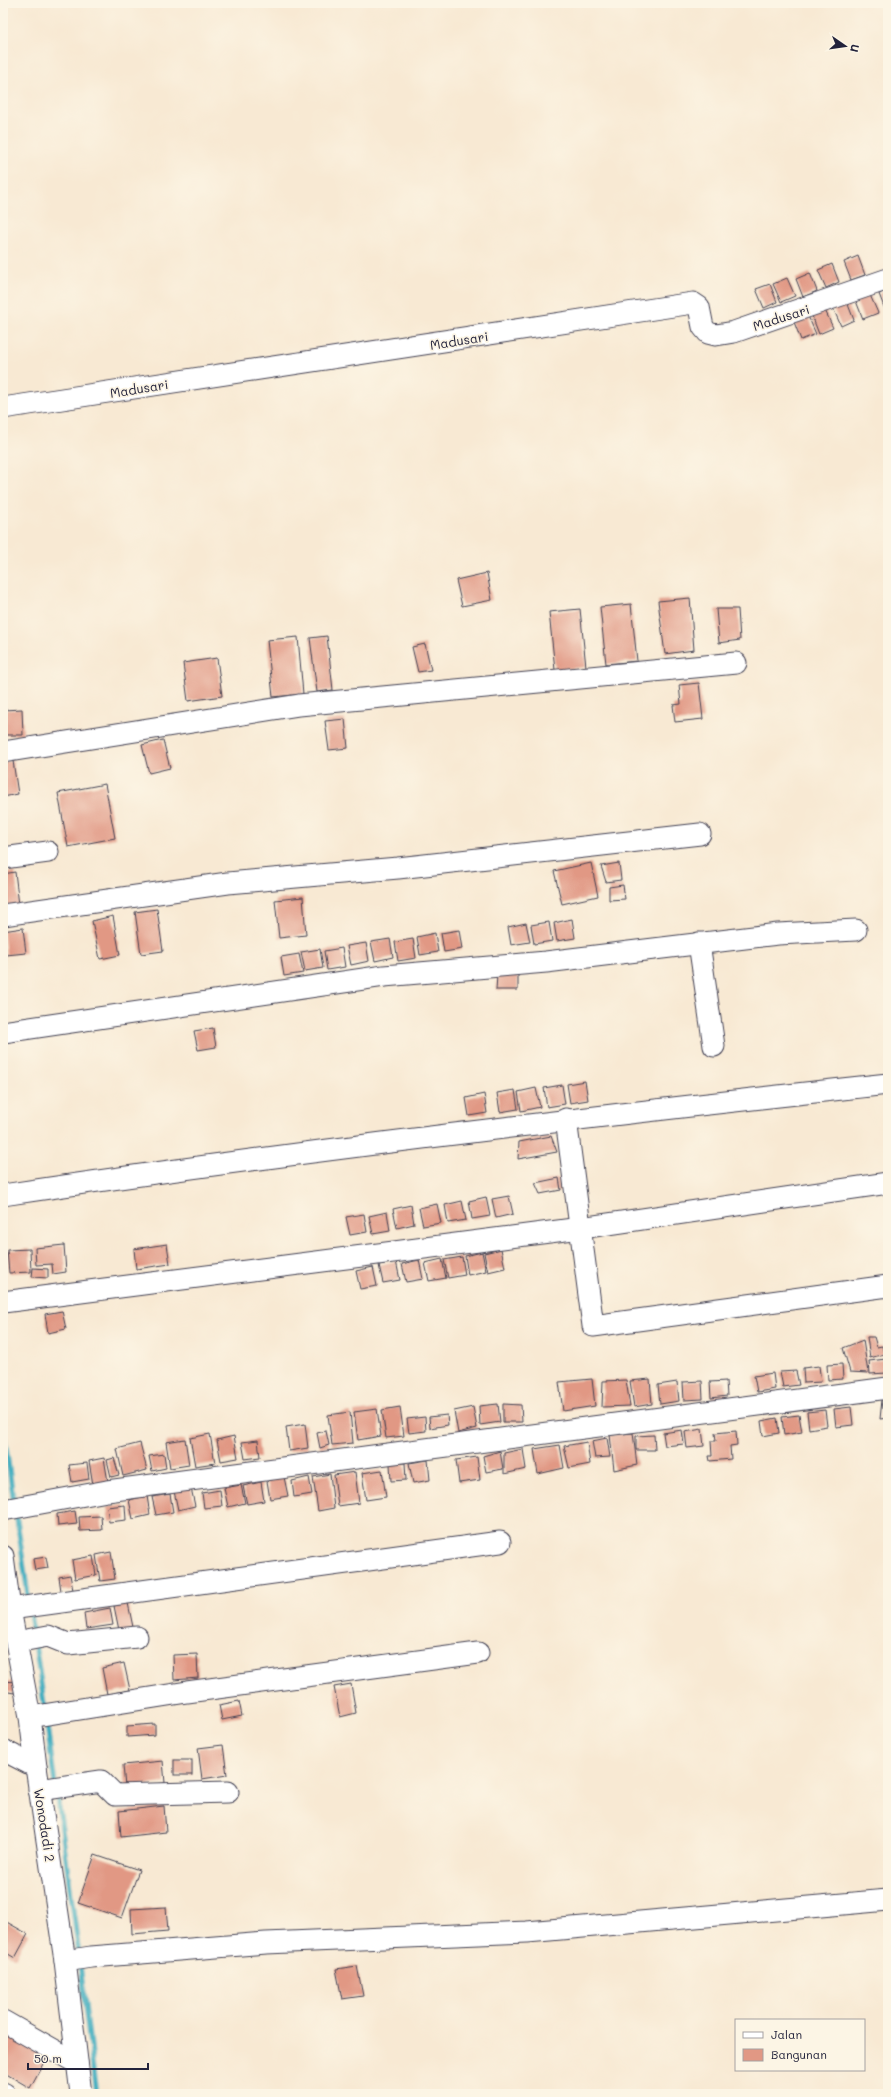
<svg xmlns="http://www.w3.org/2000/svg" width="891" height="2097" viewBox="0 0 891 2097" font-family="Mali,sans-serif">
<rect width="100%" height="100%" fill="#fcf5e5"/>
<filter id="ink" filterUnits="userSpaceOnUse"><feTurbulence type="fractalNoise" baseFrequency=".025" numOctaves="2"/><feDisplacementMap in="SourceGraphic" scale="8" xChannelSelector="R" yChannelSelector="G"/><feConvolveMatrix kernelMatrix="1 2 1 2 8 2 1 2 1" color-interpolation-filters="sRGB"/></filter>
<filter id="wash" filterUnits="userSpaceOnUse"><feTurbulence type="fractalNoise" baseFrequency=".012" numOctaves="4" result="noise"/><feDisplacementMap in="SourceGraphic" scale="16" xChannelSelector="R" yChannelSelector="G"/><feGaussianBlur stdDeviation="0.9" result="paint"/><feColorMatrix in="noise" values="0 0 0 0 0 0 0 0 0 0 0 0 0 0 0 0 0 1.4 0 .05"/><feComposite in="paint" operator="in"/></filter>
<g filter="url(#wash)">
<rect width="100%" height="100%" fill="#f8e9d3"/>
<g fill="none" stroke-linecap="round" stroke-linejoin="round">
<g stroke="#42aec0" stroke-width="5">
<path d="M 3,1426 L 14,1503"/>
<path d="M 16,1513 L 29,1602"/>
<path d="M 30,1611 L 33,1633"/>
<path d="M 35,1643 L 45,1710"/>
<path d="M 46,1718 L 55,1784"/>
<path d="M 57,1792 L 79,1954"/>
<path d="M 80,1964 L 96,2094"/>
</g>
</g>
<g id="blocks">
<g fill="#e19884">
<path d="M 858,256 L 865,275 L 851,280 L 844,262 Z"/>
<path d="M 832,264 L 839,282 L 826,288 L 818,270 Z"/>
<path d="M 810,273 L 817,291 L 803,297 L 796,279 Z"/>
<path d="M 787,278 L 795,296 L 781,302 L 773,284 Z"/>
<path d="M 770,284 L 777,302 L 764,308 L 756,289 Z"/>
<path d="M 888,290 L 888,311 L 886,312 L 879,294 Z"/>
<path d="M 870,295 L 878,313 L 863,319 L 856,301 Z"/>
<path d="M 847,302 L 854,320 L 841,326 L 833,308 Z"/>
<path d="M 825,310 L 833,328 L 819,334 L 812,316 Z"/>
<path d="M 808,316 L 816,334 L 801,340 L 794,322 Z"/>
<path d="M 487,573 L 492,600 L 462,606 L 456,580 Z"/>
<path d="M 690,598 L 694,650 L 665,654 L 658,601 Z"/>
<path d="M 631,604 L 637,661 L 606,664 L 600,607 Z"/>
<path d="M 580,609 L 586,667 L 555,670 L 549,612 Z"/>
<path d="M 716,609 L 738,609 L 740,640 L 719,643 Z"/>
<path d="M 327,636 L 333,690 L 317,692 L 310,638 Z"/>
<path d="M 298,637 L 303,694 L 273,697 L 267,640 Z"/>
<path d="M 425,644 L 431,670 L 418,672 L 412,647 Z"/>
<path d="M 217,658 L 222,696 L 188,701 L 183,663 Z"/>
<path d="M 699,683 L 703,719 L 675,722 L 673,705 L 681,704 L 679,685 Z"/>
<path d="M 22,709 L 23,735 L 4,735 L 3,710 Z"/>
<path d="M 345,719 L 348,748 L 329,750 L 325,721 Z"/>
<path d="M 163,740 L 170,768 L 149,773 L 142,745 Z"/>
<path d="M 13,761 L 18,794 L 3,797 L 3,762 Z"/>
<path d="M 105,784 L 115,838 L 68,847 L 58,793 Z"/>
<path d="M 591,863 L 598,896 L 562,904 L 554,871 Z"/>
<path d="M 619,863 L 621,880 L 606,882 L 601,866 Z"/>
<path d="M 15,872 L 19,905 L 3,907 L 3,874 Z"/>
<path d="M 623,885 L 625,899 L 609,900 L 609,887 Z"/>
<path d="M 303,897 L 306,935 L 279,938 L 275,900 Z"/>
<path d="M 157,909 L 163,951 L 141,954 L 135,912 Z"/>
<path d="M 113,916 L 120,955 L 100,959 L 92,921 Z"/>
<path d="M 572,919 L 575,938 L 557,941 L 554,923 Z"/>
<path d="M 549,922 L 552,941 L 534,944 L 531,925 Z"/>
<path d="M 526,923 L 530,942 L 511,945 L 508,927 Z"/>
<path d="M 23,928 L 26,953 L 6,955 L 3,931 Z"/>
<path d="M 459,930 L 462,949 L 444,952 L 441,933 Z"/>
<path d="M 435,933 L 438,952 L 420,955 L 417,937 Z"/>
<path d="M 390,939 L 393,957 L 375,961 L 371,942 Z"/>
<path d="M 413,939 L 416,958 L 398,961 L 395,942 Z"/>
<path d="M 366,943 L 369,961 L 351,965 L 347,946 Z"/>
<path d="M 342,948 L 345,967 L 327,970 L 324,951 Z"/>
<path d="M 320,949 L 323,968 L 305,971 L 301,952 Z"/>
<path d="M 299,954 L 303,973 L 284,976 L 281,957 Z"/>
<path d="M 497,975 L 518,975 L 518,990 L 496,990 Z"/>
<path d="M 213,1028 L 216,1047 L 198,1050 L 194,1031 Z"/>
<path d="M 585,1081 L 588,1100 L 570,1103 L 567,1084 Z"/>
<path d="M 562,1085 L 565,1104 L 547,1107 L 544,1088 Z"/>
<path d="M 536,1088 L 540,1107 L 521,1111 L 518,1092 Z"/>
<path d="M 515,1090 L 518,1109 L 500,1112 L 497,1093 Z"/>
<path d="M 484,1094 L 487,1113 L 469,1116 L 466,1098 Z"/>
<path d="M 551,1136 L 557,1152 L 518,1159 L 519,1142 Z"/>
<path d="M 559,1178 L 561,1190 L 540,1194 L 535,1183 Z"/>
<path d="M 509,1196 L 513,1214 L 496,1218 L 492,1199 Z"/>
<path d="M 486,1197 L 490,1216 L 472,1219 L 469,1201 Z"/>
<path d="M 462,1201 L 466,1220 L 448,1223 L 445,1205 Z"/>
<path d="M 437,1204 L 441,1223 L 423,1226 L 419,1208 Z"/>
<path d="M 411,1205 L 414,1224 L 397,1228 L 393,1209 Z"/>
<path d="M 387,1212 L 390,1231 L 373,1234 L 369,1216 Z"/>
<path d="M 364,1214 L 367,1232 L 350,1235 L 346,1217 Z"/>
<path d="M 167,1244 L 170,1264 L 136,1269 L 134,1249 Z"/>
<path d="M 64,1245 L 66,1272 L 53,1274 L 52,1264 L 36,1265 L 35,1248 Z"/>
<path d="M 30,1249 L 31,1272 L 9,1273 L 7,1250 Z"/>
<path d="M 501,1249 L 505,1268 L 488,1272 L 484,1253 Z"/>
<path d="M 482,1252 L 486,1271 L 468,1275 L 465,1256 Z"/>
<path d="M 462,1257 L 465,1275 L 448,1278 L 444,1260 Z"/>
<path d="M 442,1259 L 446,1278 L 429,1281 L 425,1263 Z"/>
<path d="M 419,1260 L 423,1279 L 406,1282 L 402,1264 Z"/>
<path d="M 396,1261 L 400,1280 L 383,1283 L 379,1265 Z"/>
<path d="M 373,1267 L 377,1286 L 360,1289 L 356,1271 Z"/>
<path d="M 33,1268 L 48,1269 L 48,1278 L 32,1277 Z"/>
<path d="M 62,1311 L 66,1329 L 48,1333 L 45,1314 Z"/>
<path d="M 867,1337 L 874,1337 L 877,1347 L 882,1346 L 884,1354 L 870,1358 Z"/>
<path d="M 863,1340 L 868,1373 L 850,1372 L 843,1348 Z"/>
<path d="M 886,1359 L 887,1373 L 870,1374 L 869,1361 Z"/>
<path d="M 842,1364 L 843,1379 L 828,1380 L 827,1365 Z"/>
<path d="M 819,1366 L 821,1382 L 804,1383 L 803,1368 Z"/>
<path d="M 796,1371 L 799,1385 L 783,1387 L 780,1372 Z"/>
<path d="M 773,1373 L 775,1389 L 757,1392 L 754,1376 Z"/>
<path d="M 592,1379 L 595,1406 L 563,1411 L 559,1382 Z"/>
<path d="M 650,1379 L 652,1404 L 634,1407 L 630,1381 Z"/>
<path d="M 626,1380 L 630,1406 L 602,1407 L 603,1381 Z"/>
<path d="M 702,1381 L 703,1399 L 684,1400 L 683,1382 Z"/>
<path d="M 726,1381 L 727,1396 L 711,1398 L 710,1382 Z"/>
<path d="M 677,1382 L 679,1401 L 660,1404 L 658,1385 Z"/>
<path d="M 882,1400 L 888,1400 L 888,1418 L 880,1419 Z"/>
<path d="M 498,1404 L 500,1422 L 480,1425 L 479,1406 Z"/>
<path d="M 503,1404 L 521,1405 L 522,1422 L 503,1422 Z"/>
<path d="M 400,1407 L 404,1436 L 386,1438 L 382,1410 Z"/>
<path d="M 473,1407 L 477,1428 L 458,1433 L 454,1411 Z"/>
<path d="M 851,1407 L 853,1425 L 836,1427 L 834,1409 Z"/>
<path d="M 377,1409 L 381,1436 L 358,1440 L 354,1412 Z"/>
<path d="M 825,1410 L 827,1426 L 809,1429 L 807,1412 Z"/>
<path d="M 350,1412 L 353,1443 L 332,1445 L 328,1415 Z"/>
<path d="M 447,1415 L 448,1425 L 430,1428 L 429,1417 Z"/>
<path d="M 799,1415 L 802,1432 L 784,1435 L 782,1417 Z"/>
<path d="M 425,1417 L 426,1431 L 409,1433 L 407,1419 Z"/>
<path d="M 777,1418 L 779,1433 L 763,1436 L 761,1421 Z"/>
<path d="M 305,1424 L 308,1448 L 289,1451 L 286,1427 Z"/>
<path d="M 702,1429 L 704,1446 L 687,1448 L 685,1432 Z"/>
<path d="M 682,1430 L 684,1444 L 665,1446 L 663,1433 Z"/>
<path d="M 326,1431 L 329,1445 L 320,1448 L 317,1433 Z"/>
<path d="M 736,1431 L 737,1445 L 730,1446 L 731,1459 L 710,1461 L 709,1456 L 712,1456 L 711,1441 L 716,1441 L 715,1433 Z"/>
<path d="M 633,1433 L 637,1465 L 614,1470 L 610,1435 Z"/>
<path d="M 210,1434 L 215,1463 L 195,1466 L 190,1438 Z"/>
<path d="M 654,1435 L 655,1450 L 636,1450 L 636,1436 Z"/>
<path d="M 234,1436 L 238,1458 L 221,1461 L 217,1440 Z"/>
<path d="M 607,1438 L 610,1457 L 595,1458 L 592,1441 Z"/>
<path d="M 185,1439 L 189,1465 L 170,1468 L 166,1442 Z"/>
<path d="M 258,1440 L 260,1457 L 245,1459 L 242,1442 Z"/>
<path d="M 587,1442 L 590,1464 L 569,1468 L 564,1446 Z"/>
<path d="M 140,1443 L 147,1470 L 123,1476 L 117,1449 Z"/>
<path d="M 560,1445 L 564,1468 L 538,1474 L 534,1449 Z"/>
<path d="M 523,1449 L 526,1469 L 504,1474 L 504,1453 Z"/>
<path d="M 500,1451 L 503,1469 L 486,1472 L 483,1456 Z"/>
<path d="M 164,1454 L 166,1468 L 152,1471 L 149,1456 Z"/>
<path d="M 477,1457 L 480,1480 L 459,1483 L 456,1460 Z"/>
<path d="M 104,1458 L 108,1482 L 93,1485 L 89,1461 Z"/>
<path d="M 114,1458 L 119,1475 L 111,1477 L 107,1460 Z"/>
<path d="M 428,1460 L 430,1480 L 413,1483 L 409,1463 Z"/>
<path d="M 87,1463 L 89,1479 L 72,1482 L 69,1465 Z"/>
<path d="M 405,1463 L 406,1480 L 391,1481 L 390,1464 Z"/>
<path d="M 382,1470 L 386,1497 L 366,1500 L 362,1473 Z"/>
<path d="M 355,1472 L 359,1503 L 338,1506 L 334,1475 Z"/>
<path d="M 330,1474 L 334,1508 L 318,1511 L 313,1477 Z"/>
<path d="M 284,1477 L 288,1496 L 270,1499 L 267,1481 Z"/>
<path d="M 309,1477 L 312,1494 L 294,1497 L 292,1481 Z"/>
<path d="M 261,1482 L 264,1501 L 247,1504 L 243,1486 Z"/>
<path d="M 241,1485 L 245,1503 L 228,1507 L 224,1488 Z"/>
<path d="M 191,1488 L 195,1506 L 178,1510 L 174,1491 Z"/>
<path d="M 220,1490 L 222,1506 L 204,1508 L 202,1493 Z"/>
<path d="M 170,1494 L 173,1512 L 156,1515 L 152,1497 Z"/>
<path d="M 147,1496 L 150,1515 L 133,1519 L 129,1500 Z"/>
<path d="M 125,1505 L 126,1520 L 109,1522 L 107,1507 Z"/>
<path d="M 75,1511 L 77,1524 L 58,1526 L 57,1514 Z"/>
<path d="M 101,1516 L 102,1530 L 80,1531 L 79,1517 Z"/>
<path d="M 111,1552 L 115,1579 L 100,1581 L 96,1555 Z"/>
<path d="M 93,1556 L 96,1575 L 75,1579 L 72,1560 Z"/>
<path d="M 46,1557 L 48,1568 L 35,1570 L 33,1559 Z"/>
<path d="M 70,1575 L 73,1590 L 61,1591 L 59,1577 Z"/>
<path d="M 128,1603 L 134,1632 L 120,1635 L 114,1606 Z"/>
<path d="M 110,1608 L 113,1625 L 86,1629 L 84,1613 Z"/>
<path d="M 197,1654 L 198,1678 L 174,1680 L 173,1655 Z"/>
<path d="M 124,1663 L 130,1690 L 107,1694 L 102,1668 Z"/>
<path d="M 3,1681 L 16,1682 L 14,1693 L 3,1691 Z"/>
<path d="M 351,1684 L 356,1713 L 340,1717 L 334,1687 Z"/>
<path d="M 239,1701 L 242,1716 L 222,1720 L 219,1705 Z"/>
<path d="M 155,1724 L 155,1735 L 127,1737 L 127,1726 Z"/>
<path d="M 223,1745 L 227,1775 L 202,1779 L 198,1748 Z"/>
<rect x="174" y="1760" width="18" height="15"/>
<path d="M 163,1761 L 165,1783 L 125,1787 L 123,1765 Z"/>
<path d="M 164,1806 L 166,1832 L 121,1837 L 119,1811 Z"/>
<path d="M 95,1855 L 139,1870 L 122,1918 L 78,1903 Z"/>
<path d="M 166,1907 L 168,1931 L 132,1934 L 131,1909 Z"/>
<path d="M 3,1920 L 28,1934 L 15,1958 L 3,1951 Z"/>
<path d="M 357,1966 L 363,1996 L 342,1999 L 336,1969 Z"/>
<path d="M 8,2025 L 51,2049 L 30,2088 L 3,2072 L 3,2035 Z"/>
</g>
</g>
</g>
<g filter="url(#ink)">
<use href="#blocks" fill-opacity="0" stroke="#424052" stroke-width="1"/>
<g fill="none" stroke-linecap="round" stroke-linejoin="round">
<g stroke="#424052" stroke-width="23">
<g id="minor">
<path d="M 3,408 L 693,303 L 699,307 L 703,327 L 708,333 L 716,335 L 734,332 L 888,279"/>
<path d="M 3,752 L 299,705 L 736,663"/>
<path d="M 3,858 L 48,852"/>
<path d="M 3,915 L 228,883 L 398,868 L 700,834"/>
<path d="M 699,943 L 714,1046"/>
<path d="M 3,1032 L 384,976 L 546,962 L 778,934 L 856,930"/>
<path d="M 566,1119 L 593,1326 L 888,1286"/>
<path d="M 3,1195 C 297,1151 592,1116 888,1084"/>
<path d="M 3,1302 L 581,1228 L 888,1183"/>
<path d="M 3,1510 L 107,1491 L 888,1388"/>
<path d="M 3,1556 L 10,1609 L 30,1717 L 36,1767 L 65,1961 L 81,2094"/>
<path d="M 10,1609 L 500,1542"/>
<path d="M 16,1642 L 48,1636 L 68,1644 L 137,1637"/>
<path d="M 30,1717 L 187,1692 L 478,1653"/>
<path d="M 3,1750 L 36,1767"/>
<path d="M 39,1790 L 101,1781 L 115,1795 L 228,1792"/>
<path d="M 65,1961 L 91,1957 L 266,1943 L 527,1932 L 888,1900"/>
<path d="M 3,2021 L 77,2063"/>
<path d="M 3,2093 L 5,2094"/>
</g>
</g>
<use href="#minor" stroke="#fff" stroke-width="21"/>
</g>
</g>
<g text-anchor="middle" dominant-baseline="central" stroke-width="3.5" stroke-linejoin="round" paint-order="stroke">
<g font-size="13" fill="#22223b" stroke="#fcf5e5">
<text transform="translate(781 317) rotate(-18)">Madusari</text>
<text transform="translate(459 340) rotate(-9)">Madusari</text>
<text transform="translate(139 388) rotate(-9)">Madusari</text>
<text transform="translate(45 1825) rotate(81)">Wonodadi 2</text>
</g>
</g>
<rect width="891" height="2097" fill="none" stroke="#fcf5e5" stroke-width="16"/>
<rect x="735" y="2019" width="130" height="52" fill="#fcf5e5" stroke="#a5a1a1"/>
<rect x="743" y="2032" width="20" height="6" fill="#ffffff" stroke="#a5a1a1"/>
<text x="771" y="2039" font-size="12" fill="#22223b">Jalan</text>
<rect x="743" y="2049" width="20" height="12" fill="#e19884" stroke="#a5a1a1"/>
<text x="771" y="2059" font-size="12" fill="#22223b">Bangunan</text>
<g transform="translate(845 46) rotate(103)" stroke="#fcf5e5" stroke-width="3" paint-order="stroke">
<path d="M0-3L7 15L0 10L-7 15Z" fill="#22223b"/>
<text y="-6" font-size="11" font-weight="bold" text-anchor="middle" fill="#22223b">U</text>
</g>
<path d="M28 2063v6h120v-6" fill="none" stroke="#22223b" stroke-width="2"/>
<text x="34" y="2063" font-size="12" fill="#22223b" stroke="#fcf5e5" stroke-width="3" paint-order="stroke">50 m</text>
</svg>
